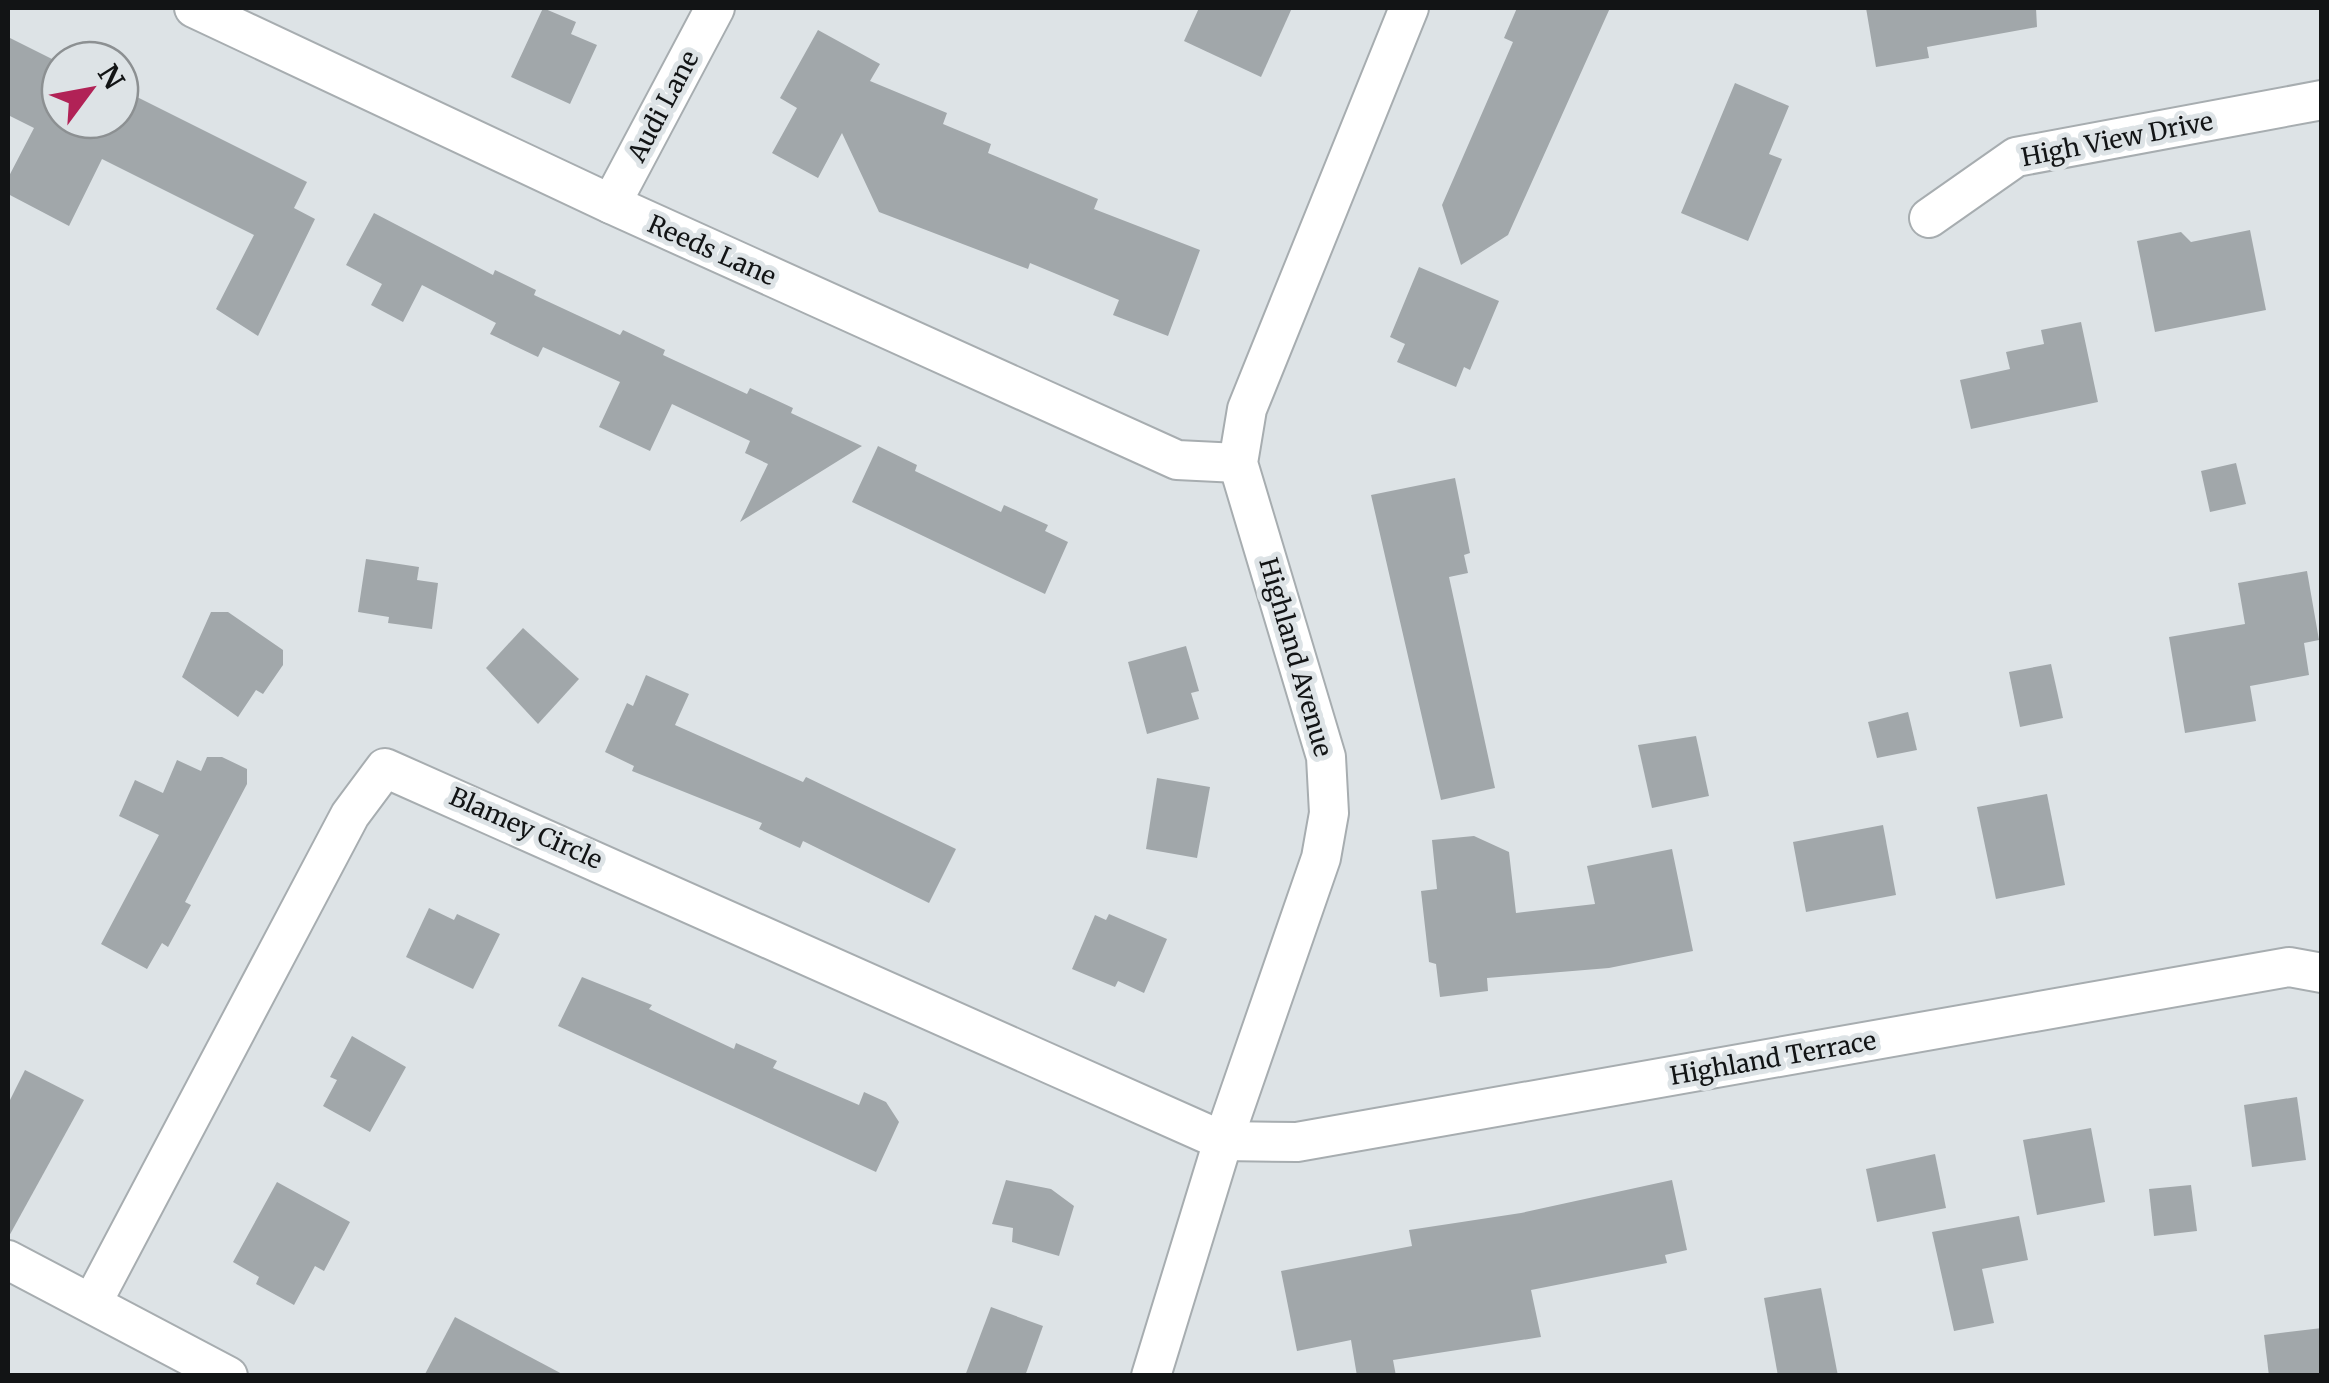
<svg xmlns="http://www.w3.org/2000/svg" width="2329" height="1383" viewBox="0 0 2329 1383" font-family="Merriweather,serif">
<rect width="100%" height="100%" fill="#dde3e6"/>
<g fill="#a1a7aa">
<path d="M 543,8 L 576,22 L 571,34 L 597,45 L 570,104 L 511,77 Z"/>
<path d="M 1199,8 L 1292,8 L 1261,77 L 1184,41 Z"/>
<path d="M 1517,8 L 1610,8 L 1508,235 L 1461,265 L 1442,205 L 1513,42 L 1504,38 Z"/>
<path d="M 1866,8 L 2036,8 L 2037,27 L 1927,47 L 1929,58 L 1876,67 Z"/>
<path d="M 818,30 L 880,64 L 870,81 L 947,113 L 943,124 L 991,144 L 988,153 L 1098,199 L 1094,209 L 1200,250 L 1168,336 L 1113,315 L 1119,300 L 1030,263 L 1028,269 L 879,212 L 842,133 L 818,178 L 772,153 L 797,108 L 780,98 Z"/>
<path d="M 8,37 L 60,63 L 60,120 L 120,120 L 131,94 L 307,182 L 294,208 L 315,219 L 258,336 L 216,309 L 254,235 L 102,159 L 69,226 L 8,194 L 8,178 L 34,128 L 8,115 Z"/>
<path d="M 1735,83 L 1789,106 L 1769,154 L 1782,159 L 1748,241 L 1681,213 Z"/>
<path d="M 374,213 L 493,275 L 495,270 L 536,290 L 534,295 L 620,335 L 623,330 L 665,350 L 663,355 L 747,394 L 750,388 L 793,408 L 791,413 L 862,446 L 740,522 L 768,464 L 745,453 L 750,441 L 672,404 L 650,451 L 599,427 L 620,382 L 543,347 L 538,357 L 490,334 L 496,323 L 422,285 L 403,322 L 371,305 L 382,284 L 346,265 Z"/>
<path d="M 2250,230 L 2266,310 L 2155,332 L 2137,241 L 2181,232 L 2191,242 Z"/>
<path d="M 1419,267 L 1499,301 L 1470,370 L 1464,367 L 1456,387 L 1397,362 L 1405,344 L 1390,337 Z"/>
<path d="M 2081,322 L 2098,402 L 1971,429 L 1960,380 L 2010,369 L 2006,352 L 2044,344 L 2041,330 Z"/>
<path d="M 878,446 L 917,465 L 915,471 L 1001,512 L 1004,505 L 1048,525 L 1045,531 L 1068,542 L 1045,594 L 852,502 Z"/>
<path d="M 2236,463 L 2246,504 L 2210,512 L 2201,471 Z"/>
<path d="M 1455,478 L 1470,553 L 1464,555 L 1468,573 L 1449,577 L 1495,788 L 1441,800 L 1371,495 Z"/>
<path d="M 366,559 L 419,567 L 417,580 L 438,583 L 432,629 L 388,623 L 389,617 L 358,612 Z"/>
<path d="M 2307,571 L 2319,640 L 2304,643 L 2309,675 L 2250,686 L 2256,721 L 2185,733 L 2169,637 L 2245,624 L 2238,583 Z"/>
<path d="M 211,612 L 228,612 L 283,650 L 283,665 L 263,694 L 256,690 L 238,717 L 182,677 Z"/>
<path d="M 523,628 L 579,679 L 538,724 L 486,668 Z"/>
<path d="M 1186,646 L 1199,691 L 1191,693 L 1199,719 L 1147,734 L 1128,662 Z"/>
<path d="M 2051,664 L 2063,718 L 2020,727 L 2009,672 Z"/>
<path d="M 646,675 L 689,694 L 675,725 L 803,782 L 806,777 L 956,849 L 929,903 L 803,841 L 800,848 L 759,829 L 762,823 L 632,771 L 634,766 L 605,752 L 627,703 L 633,706 Z"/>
<path d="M 1908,712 L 1917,750 L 1877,758 L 1868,722 Z"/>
<path d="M 1696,736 L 1709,796 L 1652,808 L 1638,745 Z"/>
<path d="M 207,757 L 222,757 L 247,769 L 247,784 L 185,902 L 191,905 L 168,947 L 162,943 L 147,969 L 101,944 L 159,835 L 119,816 L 135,780 L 163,793 L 177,760 L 201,771 Z"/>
<path d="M 1157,778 L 1210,787 L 1197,858 L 1146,849 Z"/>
<path d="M 2047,794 L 2065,885 L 1996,899 L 1977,807 Z"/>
<path d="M 1883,825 L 1896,895 L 1806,912 L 1793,842 Z"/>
<path d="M 1474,836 L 1509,852 L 1516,913 L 1595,904 L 1587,866 L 1672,849 L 1693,951 L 1609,968 L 1487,978 L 1488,991 L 1440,997 L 1436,964 L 1429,962 L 1421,891 L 1437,889 L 1432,840 Z"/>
<path d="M 429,908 L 454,920 L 457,914 L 500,934 L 473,989 L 406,957 Z"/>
<path d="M 1109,914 L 1167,939 L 1144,993 L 1118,981 L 1115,987 L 1072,969 L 1095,915 L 1106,920 Z"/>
<path d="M 582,977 L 652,1005 L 649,1009 L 734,1049 L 736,1043 L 777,1061 L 773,1068 L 859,1105 L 864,1092 L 886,1102 L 899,1122 L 876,1172 L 558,1026 Z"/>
<path d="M 352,1036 L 406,1067 L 370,1132 L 323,1106 L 337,1080 L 330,1077 Z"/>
<path d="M 25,1070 L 84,1100 L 8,1238 L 8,1104 Z"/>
<path d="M 2297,1097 L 2306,1160 L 2252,1167 L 2244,1105 Z"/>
<path d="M 2091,1128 L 2105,1202 L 2037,1215 L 2023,1140 Z"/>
<path d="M 1935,1154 L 1946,1208 L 1877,1222 L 1866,1169 Z"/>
<path d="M 1006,1180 L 1051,1189 L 1074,1206 L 1059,1256 L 1012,1242 L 1013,1228 L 992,1224 Z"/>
<path d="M 1672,1180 L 1687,1250 L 1665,1255 L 1667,1263 L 1531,1290 L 1541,1337 L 1393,1360 L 1396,1376 L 1357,1376 L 1351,1340 L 1297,1351 L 1281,1271 L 1412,1246 L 1409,1230 L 1521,1213 Z"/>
<path d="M 277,1182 L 350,1222 L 324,1271 L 315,1266 L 294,1305 L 256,1284 L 259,1277 L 233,1262 Z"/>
<path d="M 2191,1185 L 2197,1231 L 2154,1236 L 2149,1189 Z"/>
<path d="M 2019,1216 L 2028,1260 L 1982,1269 L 1994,1323 L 1954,1331 L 1932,1232 Z"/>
<path d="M 1821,1288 L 1838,1376 L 1778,1376 L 1764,1298 Z"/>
<path d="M 991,1307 L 1043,1326 L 1025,1376 L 965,1376 Z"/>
<path d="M 455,1317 L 566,1376 L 424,1376 Z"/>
<path d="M 2322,1328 L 2322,1376 L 2269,1376 L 2264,1335 Z"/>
</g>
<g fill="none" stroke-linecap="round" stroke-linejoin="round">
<g stroke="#a7adb0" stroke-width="42">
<g id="minor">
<path d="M 194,8 L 611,204 L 1177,460 L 1238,463"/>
<path d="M 611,204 L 715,8"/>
<path d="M 1929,218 L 2016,157 L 2322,100"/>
<path d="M 8,1260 L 228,1376"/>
<path d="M 92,1303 L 350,815 L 385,768 L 1223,1141 L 1297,1142 L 2289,967 L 2322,973"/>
<path d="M 1151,1376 L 1223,1141 L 1321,858 L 1329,813 L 1326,757 L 1238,463 L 1247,409 L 1409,8"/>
</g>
</g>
<use href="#minor" stroke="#fff" stroke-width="38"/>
</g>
<g text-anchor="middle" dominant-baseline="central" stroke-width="10" stroke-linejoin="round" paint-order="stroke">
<g font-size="25" fill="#121415" stroke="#dde3e6">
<text transform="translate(663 106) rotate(-62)">Audi Lane</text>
<text transform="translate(2117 139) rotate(-11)">High View Drive</text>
<text transform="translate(712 250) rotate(24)">Reeds Lane</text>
<text transform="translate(1296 657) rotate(74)">Highland Avenue</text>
<text transform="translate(526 828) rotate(24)">Blamey Circle</text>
<text transform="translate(1773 1058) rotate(-10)">Highland Terrace</text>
</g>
</g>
<rect width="2329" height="1383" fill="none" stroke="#121415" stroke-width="20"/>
<g transform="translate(90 90) rotate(58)"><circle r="48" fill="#dde3e6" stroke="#8c9092" stroke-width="2.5"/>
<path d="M0-8L18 38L0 25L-18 38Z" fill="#b12256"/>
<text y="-15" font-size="28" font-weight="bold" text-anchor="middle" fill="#121415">N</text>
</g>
</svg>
